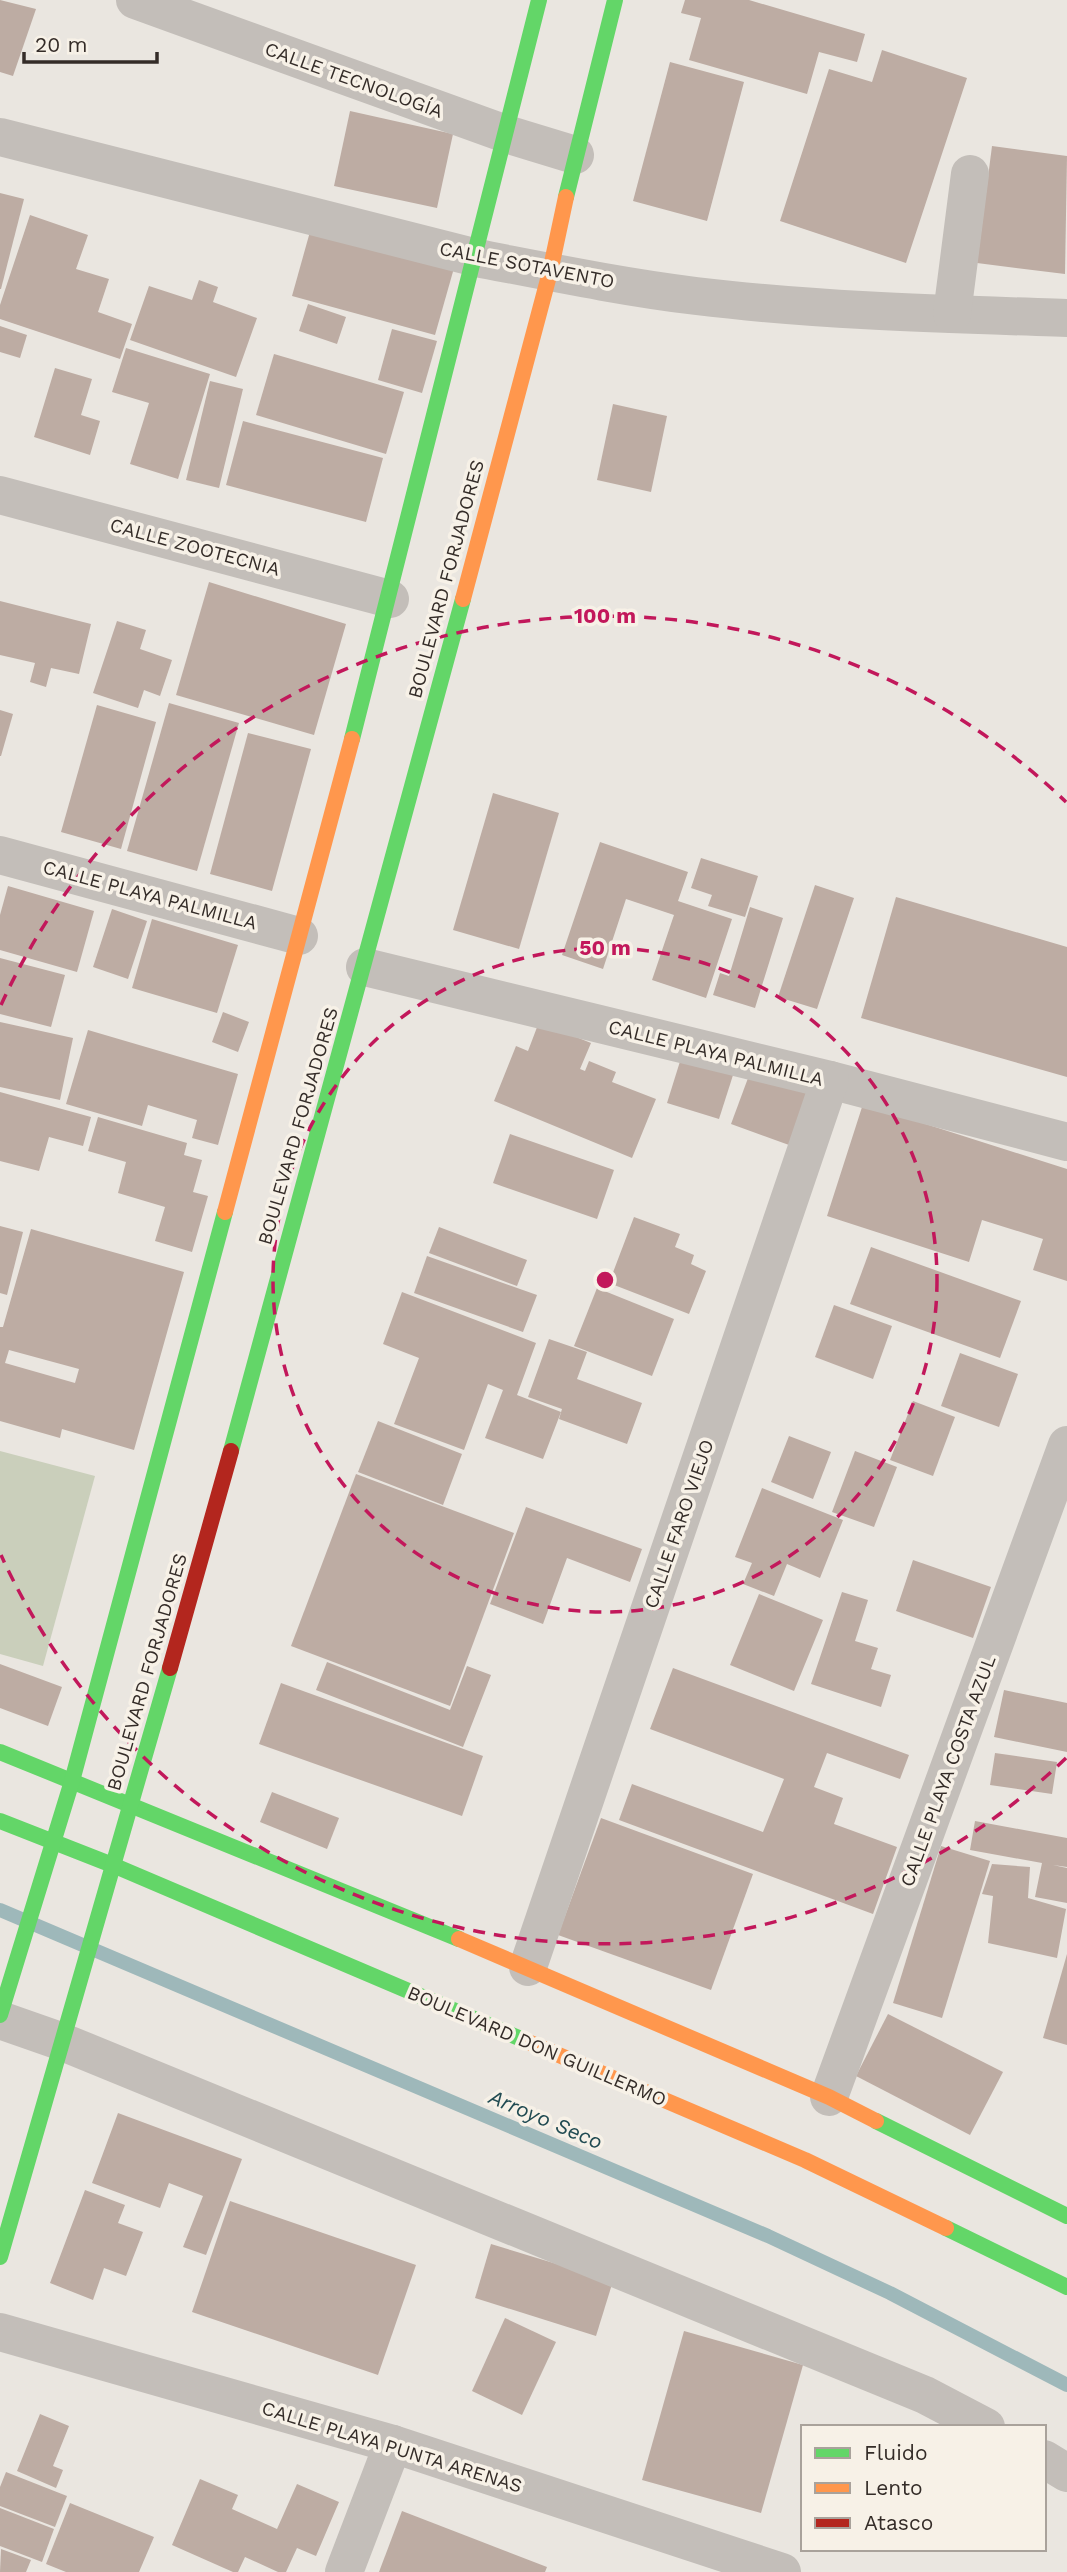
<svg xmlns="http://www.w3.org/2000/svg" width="1067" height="2572" viewBox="0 0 1067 2572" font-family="'Work Sans',sans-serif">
<rect width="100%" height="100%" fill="#eae6e0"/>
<path fill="#cacfbb" d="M 0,1451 L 95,1476 L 43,1666 L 0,1654 Z"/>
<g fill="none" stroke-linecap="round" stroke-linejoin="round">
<path stroke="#9eb8ba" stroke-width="14" d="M 0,1910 L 768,2236 L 890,2293 L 1067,2385"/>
</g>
<g fill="#bdaca3" fill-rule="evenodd">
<path d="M 0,0 L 36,9 L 13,76 L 0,72 Z"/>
<path d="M 685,0 L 749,0 L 865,34 L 857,62 L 819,52 L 807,94 L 689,60 L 701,18 L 681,13 Z"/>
<path d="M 882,50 L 967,78 L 906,263 L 780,221 L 829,69 L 872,82 Z"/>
<path d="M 670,62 L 744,82 L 707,221 L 633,201 Z"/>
<path d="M 350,111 L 453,134 L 437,208 L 334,186 Z"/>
<path d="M 992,146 L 1067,156 L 1065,274 L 977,263 Z"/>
<path d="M 0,193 L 24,199 L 1,289 L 0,289 Z"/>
<path d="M 30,215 L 88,235 L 76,269 L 109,279 L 98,312 L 132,324 L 120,359 L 0,319 L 0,305 Z"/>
<path d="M 313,221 L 456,261 L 435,335 L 292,296 Z"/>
<path d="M 199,280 L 218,287 L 213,302 L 257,318 L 236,377 L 130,340 L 149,286 L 192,300 Z"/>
<path d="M 308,304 L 346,317 L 337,344 L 299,331 Z"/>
<path d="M 0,326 L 27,335 L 20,358 L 0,352 Z"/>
<path d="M 392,329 L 437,341 L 422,393 L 378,380 Z"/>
<path d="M 126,348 L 210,374 L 178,479 L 130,464 L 149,403 L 112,392 Z"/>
<path d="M 274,354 L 404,392 L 386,454 L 256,415 Z"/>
<path d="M 55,368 L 92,379 L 81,415 L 100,421 L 90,455 L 34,437 Z"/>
<path d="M 210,381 L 243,389 L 219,488 L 186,480 Z"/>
<path d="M 613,404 L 667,416 L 651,492 L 597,480 Z"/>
<path d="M 243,421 L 383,458 L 366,522 L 226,485 Z"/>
<path d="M 209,582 L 346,624 L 314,735 L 176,695 Z"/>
<path d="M 0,601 L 91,624 L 79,674 L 51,668 L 46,687 L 30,682 L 35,663 L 0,655 Z"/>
<path d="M 117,621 L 146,630 L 140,649 L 172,660 L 160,696 L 144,690 L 138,708 L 93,693 Z"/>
<path d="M 169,703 L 239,723 L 197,871 L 127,851 Z"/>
<path d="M 97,705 L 156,722 L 121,849 L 61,832 Z"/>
<path d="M 0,710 L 13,714 L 1,756 L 0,756 Z"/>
<path d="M 248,733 L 311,749 L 272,891 L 210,874 Z"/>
<path d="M 493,793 L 559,813 L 519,949 L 453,930 Z"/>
<path d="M 600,842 L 688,872 L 678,901 L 732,919 L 706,998 L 652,980 L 674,915 L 626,899 L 603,969 L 562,955 Z"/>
<path d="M 701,858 L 758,876 L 745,917 L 708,906 L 712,895 L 691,888 Z"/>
<path d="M 815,885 L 854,898 L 817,1009 L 778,997 Z"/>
<path d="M 8,886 L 94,911 L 77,972 L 0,950 L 0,915 Z"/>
<path d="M 896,897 L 1067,947 L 1067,1077 L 861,1018 Z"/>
<path d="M 750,907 L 783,918 L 755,1008 L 713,995 L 720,973 L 729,976 Z"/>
<path d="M 112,909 L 147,921 L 128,979 L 93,967 Z"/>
<path d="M 152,919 L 238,945 L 217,1013 L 132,988 Z"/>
<path d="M 0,958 L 65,975 L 51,1027 L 0,1014 Z"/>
<path d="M 223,1012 L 249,1022 L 238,1052 L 212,1042 Z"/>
<path d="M 0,1022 L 73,1038 L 60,1100 L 0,1087 Z"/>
<path d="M 539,1022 L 591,1043 L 580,1069 L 585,1071 L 589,1061 L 616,1072 L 612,1082 L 656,1099 L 632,1158 L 494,1101 L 516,1046 L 528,1051 Z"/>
<path d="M 88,1030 L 238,1074 L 218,1145 L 192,1138 L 197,1120 L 148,1105 L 142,1126 L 66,1104 Z"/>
<path d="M 682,1055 L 734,1072 L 719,1119 L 667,1103 Z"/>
<path d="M 751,1070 L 809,1091 L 789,1145 L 731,1124 Z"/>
<path d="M 0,1092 L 91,1117 L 83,1146 L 49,1137 L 39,1171 L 0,1161 Z"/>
<path d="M 863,1104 L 1067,1169 L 1067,1281 L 1033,1270 L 1043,1239 L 982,1220 L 969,1262 L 827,1216 Z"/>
<path d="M 98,1117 L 187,1143 L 184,1155 L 202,1160 L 193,1192 L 208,1196 L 192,1252 L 155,1241 L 165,1207 L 118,1193 L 126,1162 L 88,1151 Z"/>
<path d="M 510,1134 L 614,1170 L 597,1219 L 493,1183 Z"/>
<path d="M 634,1217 L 680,1234 L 675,1247 L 694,1255 L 691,1264 L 706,1271 L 689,1314 L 609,1283 Z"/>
<path d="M 0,1226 L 23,1232 L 7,1295 L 0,1293 Z"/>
<path d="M 439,1227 L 527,1260 L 517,1286 L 429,1253 Z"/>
<path d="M 31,1229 L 184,1272 L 134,1450 L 62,1429 L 60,1438 L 0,1421 L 0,1327 L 3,1327 ZM 9,1350 L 79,1369 L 75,1383 L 5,1363 Z"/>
<path d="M 871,1247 L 1021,1301 L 1000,1358 L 850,1304 Z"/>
<path d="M 427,1256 L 537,1295 L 523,1332 L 414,1293 Z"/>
<path d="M 597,1288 L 674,1319 L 652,1376 L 574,1346 Z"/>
<path d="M 402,1292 L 536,1343 L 517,1395 L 561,1412 L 543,1459 L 485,1438 L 503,1390 L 488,1384 L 464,1450 L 394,1424 L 419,1358 L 383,1344 Z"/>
<path d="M 834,1305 L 892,1326 L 873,1379 L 815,1357 Z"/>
<path d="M 549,1339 L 587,1352 L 577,1379 L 642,1403 L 627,1444 L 559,1419 L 562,1409 L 528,1397 Z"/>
<path d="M 960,1353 L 1018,1374 L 999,1427 L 941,1406 Z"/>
<path d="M 913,1401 L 955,1417 L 933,1476 L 890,1460 Z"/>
<path d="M 378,1421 L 462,1454 L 443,1505 L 358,1472 Z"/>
<path d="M 789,1436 L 831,1452 L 813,1499 L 771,1482 Z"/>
<path d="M 855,1451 L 897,1467 L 874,1527 L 832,1512 Z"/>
<path d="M 356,1474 L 514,1533 L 450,1706 L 291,1646 Z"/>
<path d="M 762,1488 L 843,1520 L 820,1578 L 787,1564 L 774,1596 L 743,1584 L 752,1563 L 735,1557 Z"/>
<path d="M 526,1507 L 642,1549 L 630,1582 L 567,1558 L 543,1624 L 490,1604 Z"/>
<path d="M 913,1560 L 991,1587 L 973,1638 L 896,1611 Z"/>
<path d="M 842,1592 L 868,1600 L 855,1641 L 878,1648 L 871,1669 L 891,1675 L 881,1707 L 811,1684 Z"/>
<path d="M 759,1594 L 823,1620 L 794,1691 L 730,1665 Z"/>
<path d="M 327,1662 L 450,1710 L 467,1666 L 491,1675 L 463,1747 L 316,1690 Z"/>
<path d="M 0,1664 L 62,1687 L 48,1726 L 0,1708 Z"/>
<path d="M 673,1668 L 909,1755 L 900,1779 L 827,1753 L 814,1787 L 843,1798 L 834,1824 L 897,1847 L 873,1914 L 619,1820 L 632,1784 L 763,1832 L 784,1779 L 650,1729 Z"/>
<path d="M 281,1683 L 483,1756 L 462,1816 L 259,1744 Z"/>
<path d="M 1004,1690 L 1067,1703 L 1067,1752 L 994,1737 Z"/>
<path d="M 995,1753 L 1057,1762 L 1052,1794 L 990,1785 Z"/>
<path d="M 272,1792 L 339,1818 L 327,1849 L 260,1822 Z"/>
<path d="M 601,1818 L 753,1874 L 711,1990 L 558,1935 Z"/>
<path d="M 975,1821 L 1067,1838 L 1067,1867 L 1053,1865 L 1067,1868 L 1067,1903 L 1035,1897 L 1042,1863 L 970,1850 Z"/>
<path d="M 941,1846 L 990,1861 L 942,2018 L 893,2003 Z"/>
<path d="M 992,1864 L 1030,1867 L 1028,1898 L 1066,1909 L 1057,1958 L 988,1943 L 993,1896 L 982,1894 Z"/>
<path d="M 1067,1954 L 1067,2045 L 1043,2038 Z"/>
<path d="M 888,2014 L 1003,2072 L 970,2135 L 856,2076 Z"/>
<path d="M 118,2113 L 242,2159 L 206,2255 L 183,2247 L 203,2196 L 169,2183 L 160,2208 L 92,2183 Z"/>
<path d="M 85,2190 L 125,2205 L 118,2223 L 143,2232 L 126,2276 L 104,2268 L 93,2300 L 50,2283 Z"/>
<path d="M 230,2201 L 416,2265 L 378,2375 L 192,2312 Z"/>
<path d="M 491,2244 L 613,2281 L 596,2336 L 475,2298 Z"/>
<path d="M 505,2318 L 556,2342 L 522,2415 L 472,2391 Z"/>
<path d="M 684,2331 L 803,2365 L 761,2513 L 642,2480 Z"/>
<path d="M 40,2414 L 69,2426 L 53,2466 L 63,2470 L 56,2488 L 17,2471 Z"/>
<path d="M 6,2472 L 67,2496 L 55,2527 L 0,2506 L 0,2487 Z"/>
<path d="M 200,2479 L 238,2495 L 232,2509 L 277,2529 L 297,2484 L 339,2502 L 316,2556 L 297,2548 L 286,2572 L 278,2572 L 245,2557 L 238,2572 L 233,2572 L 172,2545 Z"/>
<path d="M 70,2503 L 154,2537 L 139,2572 L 66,2572 L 46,2564 Z"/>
<path d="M 0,2508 L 54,2529 L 42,2562 L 0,2546 Z"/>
<path d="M 402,2511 L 547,2567 L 545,2572 L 379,2572 Z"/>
<path d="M 1,2549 L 31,2560 L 26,2572 L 0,2572 Z"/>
</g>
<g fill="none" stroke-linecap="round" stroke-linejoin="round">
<g stroke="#c3beb9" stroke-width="38">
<path d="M 135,0 L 506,134 L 575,155"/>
<path d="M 0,137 L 477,258 C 550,272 623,287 696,296 C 819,311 944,314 1067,318"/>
<path d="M 952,314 L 970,174"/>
<path d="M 0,495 L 390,599"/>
<path d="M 0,855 L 299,936"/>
<path d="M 365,967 L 830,1080 L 1067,1142"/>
<path d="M 528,1967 L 830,1080"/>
<path d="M 0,2020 L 60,2041 L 925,2395 L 986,2427"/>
<path d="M 829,2097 L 1067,1445"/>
<path d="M 0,2332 L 393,2444 L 782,2572"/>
<path d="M 1044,2459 L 1067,2473"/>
<path d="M 344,2572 L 393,2444"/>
</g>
<g stroke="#63d668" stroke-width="16">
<path d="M 566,197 L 615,0"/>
<path d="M 352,739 L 539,0"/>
<path d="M 231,1451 L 463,599"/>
<path d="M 0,1752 L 459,1939"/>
<path d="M 0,1821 L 115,1866 L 526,2041"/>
<path d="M 0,2015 L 72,1781 L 225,1212"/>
<path d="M 876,2121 L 1067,2216"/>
<path d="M 946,2228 L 1067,2287"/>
<path d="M 0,2257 L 170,1668"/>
</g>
<g stroke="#ff974d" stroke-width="16">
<path d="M 463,599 L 550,272 L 566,197"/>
<path d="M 225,1212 L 352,739"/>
<path d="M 459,1939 L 829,2097 L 876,2121"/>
<path d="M 526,2041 L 805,2160 L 946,2228"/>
</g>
<path stroke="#b3261e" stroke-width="16" d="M 170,1668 L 231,1451"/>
</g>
<g fill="none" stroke="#c2185b" stroke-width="3.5" stroke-dasharray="12 9">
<circle cx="605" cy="1280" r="332"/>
<path d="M1066 1758A664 664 0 0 1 1 1555M1 1005A664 664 0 0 1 1066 802"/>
</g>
<g text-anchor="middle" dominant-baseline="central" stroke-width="7" stroke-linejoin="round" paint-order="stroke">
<g font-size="19" fill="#342c28" stroke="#f7f1e7">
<text transform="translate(354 80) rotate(20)">CALLE TECNOLOGÍA</text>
<text transform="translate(527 265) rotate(11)">CALLE SOTAVENTO</text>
<text transform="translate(195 547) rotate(15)">CALLE ZOOTECNIA</text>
<text transform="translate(446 579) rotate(-75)">BOULEVARD FORJADORES</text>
<text transform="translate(150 895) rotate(15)">CALLE PLAYA PALMILLA</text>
<text transform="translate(716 1053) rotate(14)">CALLE PLAYA PALMILLA</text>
<text transform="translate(298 1126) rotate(-74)">BOULEVARD FORJADORES</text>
<text transform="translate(679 1524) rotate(-71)">CALLE FARO VIEJO</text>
<text transform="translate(147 1672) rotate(-74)">BOULEVARD FORJADORES</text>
<text transform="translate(948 1771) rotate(-70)">CALLE PLAYA COSTA AZUL</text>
<text transform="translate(537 2046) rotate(23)">BOULEVARD DON GUILLERMO</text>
<text transform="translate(392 2447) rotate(17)">CALLE PLAYA PUNTA ARENAS</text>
</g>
<g font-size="21" font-style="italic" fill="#214b52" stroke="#f7f1e7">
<text transform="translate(546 2119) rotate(23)">Arroyo Seco</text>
</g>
</g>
<circle cx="605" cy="1280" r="10" fill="#c2185b" stroke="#f7f1e7" stroke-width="3.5"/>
<g font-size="21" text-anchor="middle" font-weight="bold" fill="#c2185b" stroke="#f7f1e7" stroke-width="7" stroke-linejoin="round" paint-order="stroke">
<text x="605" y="623">100 m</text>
<text x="605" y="955">50 m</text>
</g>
<rect x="801" y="2425" width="245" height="126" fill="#f7f1e7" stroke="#a9a29b" stroke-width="2"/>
<rect x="815" y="2448" width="35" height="10" fill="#63d668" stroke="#a9a29b" stroke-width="2"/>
<text x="864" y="2460" font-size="21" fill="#342c28">Fluido</text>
<rect x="815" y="2483" width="35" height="10" fill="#ff974d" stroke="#a9a29b" stroke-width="2"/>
<text x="864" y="2495" font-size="21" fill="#342c28">Lento</text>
<rect x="815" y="2518" width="35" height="10" fill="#b3261e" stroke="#a9a29b" stroke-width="2"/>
<text x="864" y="2530" font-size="21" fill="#342c28">Atasco</text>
<path d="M24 52v10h133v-10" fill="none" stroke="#342c28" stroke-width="3.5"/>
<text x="35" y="52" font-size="21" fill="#342c28" stroke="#f7f1e7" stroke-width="5" paint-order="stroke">20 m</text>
</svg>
